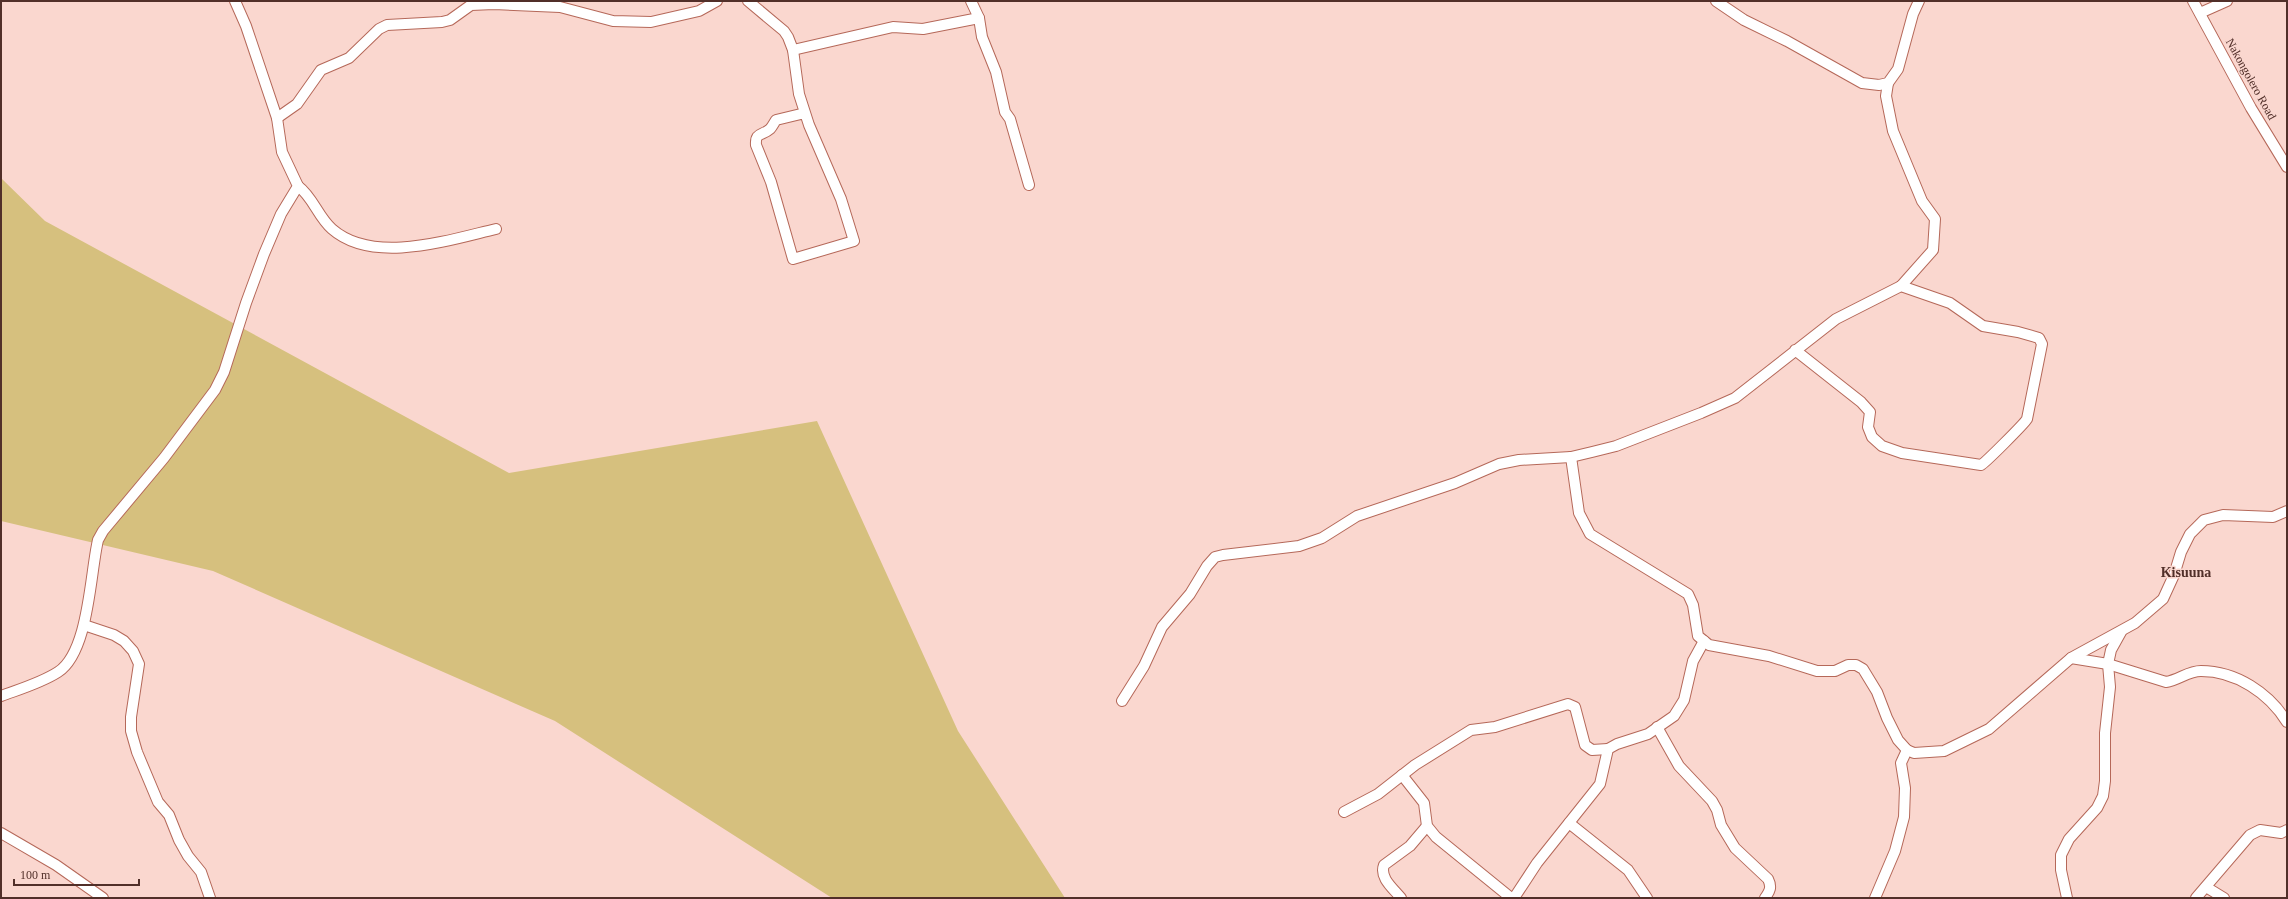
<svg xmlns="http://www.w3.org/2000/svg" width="2288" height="899" viewBox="0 0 2288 899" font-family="'Times New Roman',serif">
<rect width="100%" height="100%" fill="#fad7cf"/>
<path fill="#d6c07e" d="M 1,178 L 45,221 L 509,473 L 817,421 L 958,731 L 1065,898 L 832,898 L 555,721 L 213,571 L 1,521 Z"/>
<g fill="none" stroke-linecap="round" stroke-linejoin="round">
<g stroke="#b56859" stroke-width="12">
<g id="minor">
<path d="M 748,1 L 784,31 L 788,37 L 793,50 L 799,94 L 809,125 L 841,199 L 854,241 L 793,259 L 771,182 L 756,145 C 755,132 762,136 770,129 C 772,127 774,123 776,120 L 805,113"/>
<path d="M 971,1 L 979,18 L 982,37 L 996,72 L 1005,112 L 1010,119 L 1029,185"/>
<path d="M 1716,1 L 1744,20 L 1787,41 L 1862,83 L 1879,85 L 1888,83 L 1898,69 L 1913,14 L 1919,1"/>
<path d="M 2193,1 L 2251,108 L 2287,167"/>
<path d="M 2200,13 L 2227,1"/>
<path d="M 793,50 L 893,27 L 923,29 L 979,18"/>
<path d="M 1888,83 L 1886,96 L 1893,131 L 1922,201 L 1935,219 L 1933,250 L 1901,286"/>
<path d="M 277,118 L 297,104 L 321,70 L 349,58 L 379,29 L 387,25 L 442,22 L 450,20 L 471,5 L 494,4 L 560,7 L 613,21 L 651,22 L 699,11 L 717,1"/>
<path d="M 298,186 C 313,197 318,217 332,229 C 373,265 449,240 496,229"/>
<path d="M 1571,457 L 1579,513 L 1590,534 L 1688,594 L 1693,605 L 1698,636 L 1709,645 L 1769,656 L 1817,671 L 1835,671 L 1848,665 L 1856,665 L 1863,669 L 1877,692 L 1887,718 L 1898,740 L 1907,750"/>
<path d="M 84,625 L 114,635 L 124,641 L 133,651 L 139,664 L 131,717 L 131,731 L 137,752 L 158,802 L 169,815 L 179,840 L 188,856 L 201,872 L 210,898"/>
<path d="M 2071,658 L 2108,664 L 2166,682 C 2179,680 2188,671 2201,671 C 2236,671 2269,693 2287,722"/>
<path d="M 1,696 C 20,689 41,683 58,672 C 89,652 90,574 98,540 L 103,531 L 164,458 L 215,390 L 224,372 L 246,303 L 264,254 L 281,214 L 298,186 L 282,152 L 277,118 L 246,26 L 235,1"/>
<path d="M 1122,701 L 1144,666 L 1162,627 L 1190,594 L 1207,566 L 1215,557 L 1223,555 L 1299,546 L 1322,538 L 1357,516 L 1455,483 L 1499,464 L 1519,460 L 1571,457 L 1592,452 L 1616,446 L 1701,413 L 1735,398 L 1836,319 L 1901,286 L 1950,303 L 1983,326 L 2018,332 L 2039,338 L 2042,344 L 2027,419 C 2024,424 1985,463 1981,465 L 1902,453 L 1882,446 L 1872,437 L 1868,427 L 1870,412 L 1861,402 L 1795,350"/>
<path d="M 1657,727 L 1679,766 L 1712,801 L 1717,810 L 1721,825 L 1735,848 L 1768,879 C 1772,887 1770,891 1765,898"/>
<path d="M 1402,775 L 1424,803 L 1427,826 L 1436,837 L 1511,898"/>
<path d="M 1344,812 L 1378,794 L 1415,765 L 1471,730 L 1495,727 L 1568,704 L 1575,707 L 1585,745 L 1592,750 L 1608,749"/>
<path d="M 1569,823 L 1628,870 L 1647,898"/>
<path d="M 1,833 L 56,865 L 103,898"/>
<path d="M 2206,887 L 2224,898"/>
<path d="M 1401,898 C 1394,889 1379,878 1384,865 L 1410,846 L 1427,826"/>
<path d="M 1514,898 L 1537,863 L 1600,784 L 1608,749 L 1617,744 L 1648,734 L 1674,716 L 1684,700 L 1693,661 L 1704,641"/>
<path d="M 1875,898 L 1895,851 L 1904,817 L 1905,788 L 1901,763 L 1907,750 L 1914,753 L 1944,751 L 1989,729 L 2071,658 L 2135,623 L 2163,599 L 2174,575 L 2181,552 L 2190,534 L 2204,520 L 2223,515 L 2273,517 L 2287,511"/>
<path d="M 2067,898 L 2061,870 L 2061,855 L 2069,839 L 2097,808 L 2103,796 L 2105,781 L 2105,733 L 2110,687 L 2108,664 L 2111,650 L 2121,632"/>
<path d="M 2196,898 L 2250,835 L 2260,830 L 2281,833 L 2287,830"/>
</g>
</g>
<use href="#minor" stroke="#fff" stroke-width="10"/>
</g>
<g text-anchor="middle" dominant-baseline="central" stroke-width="3" stroke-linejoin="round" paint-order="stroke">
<g font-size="12" fill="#512f29" stroke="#fad7cf">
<text transform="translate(2251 79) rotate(61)">Nakongolero Road</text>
</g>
<g font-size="14" font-weight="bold" fill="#512f29" stroke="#fad7cf">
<text x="2186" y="572">Kisuuna</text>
</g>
</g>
<rect width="2288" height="899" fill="none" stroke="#512f29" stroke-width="4"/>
<path d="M14 879v6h125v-6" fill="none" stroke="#512f29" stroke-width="2"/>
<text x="20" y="879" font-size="12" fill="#512f29" stroke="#fad7cf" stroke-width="3" paint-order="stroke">100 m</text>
</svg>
